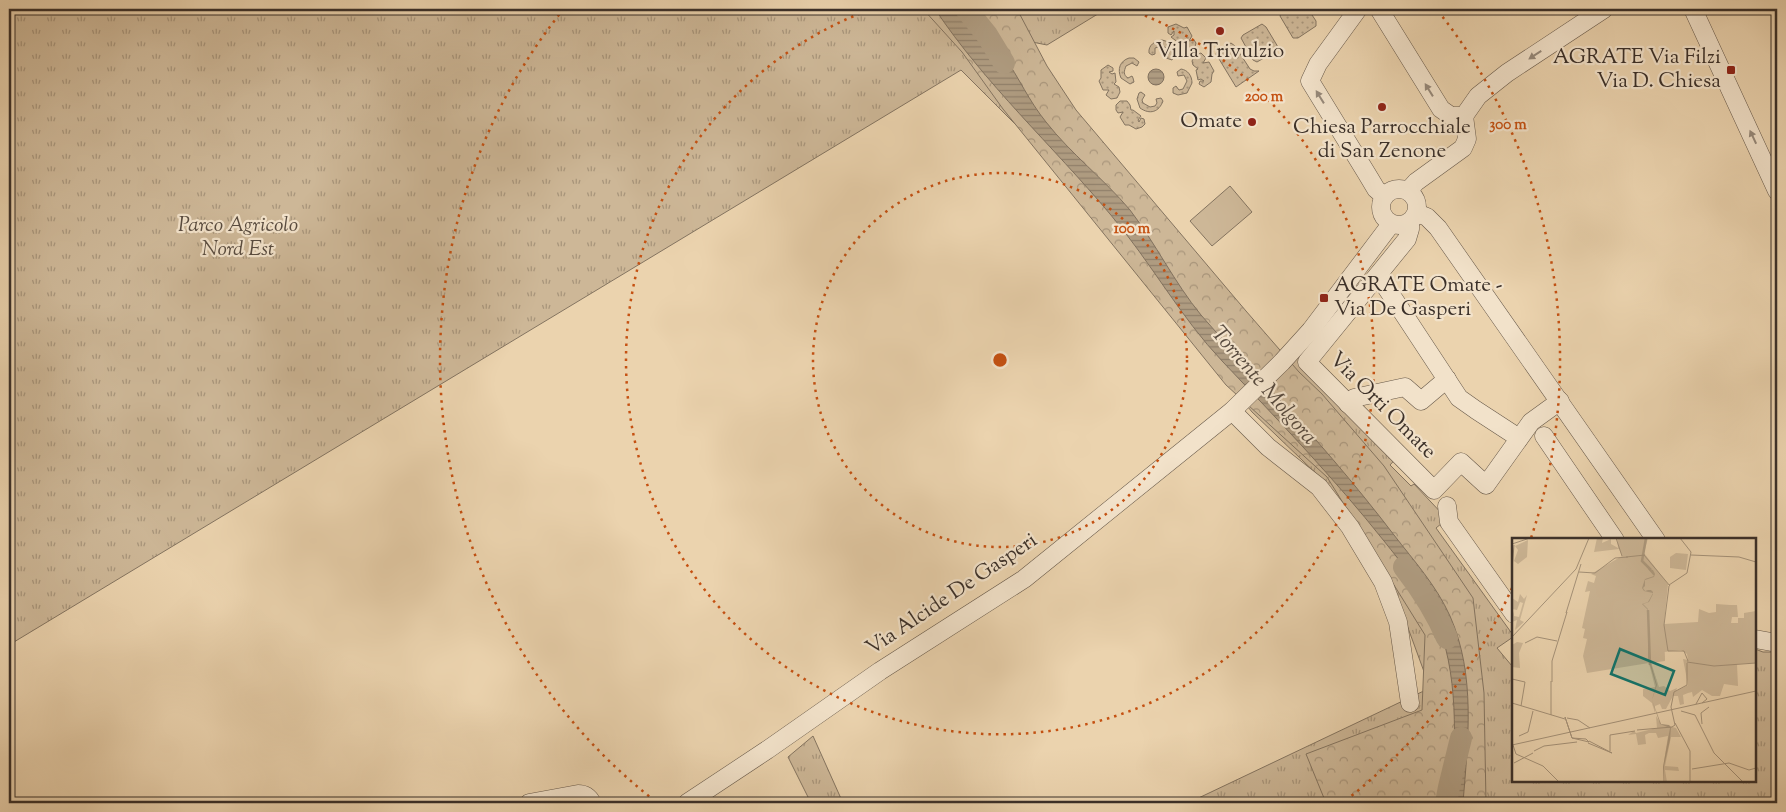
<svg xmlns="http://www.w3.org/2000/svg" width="1786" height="812" viewBox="0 0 1786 812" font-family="'Sorts Mill Goudy',serif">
<defs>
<pattern id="grass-tufts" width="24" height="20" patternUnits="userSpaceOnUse" patternTransform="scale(1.25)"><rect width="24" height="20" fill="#cdb797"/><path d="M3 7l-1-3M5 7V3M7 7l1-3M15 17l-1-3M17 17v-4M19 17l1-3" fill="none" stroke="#a8957b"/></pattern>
<pattern id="forest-crowns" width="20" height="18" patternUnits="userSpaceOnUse" patternTransform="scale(1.25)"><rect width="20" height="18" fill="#cdb797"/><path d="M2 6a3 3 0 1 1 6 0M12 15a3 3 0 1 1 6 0" fill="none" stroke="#a8957b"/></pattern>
<pattern id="garden-dots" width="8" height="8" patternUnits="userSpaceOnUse" patternTransform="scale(1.25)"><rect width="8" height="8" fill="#cdb797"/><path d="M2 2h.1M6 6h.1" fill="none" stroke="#a8957b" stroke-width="1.8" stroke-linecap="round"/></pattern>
<pattern id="water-rules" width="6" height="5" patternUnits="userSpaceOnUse" patternTransform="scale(1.25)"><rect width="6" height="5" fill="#af9c81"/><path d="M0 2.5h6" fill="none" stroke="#90806a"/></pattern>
</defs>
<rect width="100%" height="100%" fill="#ebd3ae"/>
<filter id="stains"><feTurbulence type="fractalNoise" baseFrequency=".004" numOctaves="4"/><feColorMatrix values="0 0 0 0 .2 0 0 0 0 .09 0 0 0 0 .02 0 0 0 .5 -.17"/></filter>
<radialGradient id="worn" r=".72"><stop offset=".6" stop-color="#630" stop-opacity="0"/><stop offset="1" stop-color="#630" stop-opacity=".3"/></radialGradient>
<g fill="url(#grass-tufts)" stroke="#847460">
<path d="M 9,9 L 1106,9 L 1047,45 L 1032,42 L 1011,55 L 1264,368 L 1288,345 L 1399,455 L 1390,465 L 1411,486 L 1414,484 L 1447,519 L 1436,528 L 1513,635 L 1513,637 L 1497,648 L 1512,666 L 1513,665 L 1514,781 L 1755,781 L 1755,649 L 1763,652 L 1777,652 L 1777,803 L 1188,803 L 1430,688 L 1404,617 L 1327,484 L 1252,412 L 1035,144 L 961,70 L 9,645 Z"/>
<path d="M 813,736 L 843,803 L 811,803 L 788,757 Z"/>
</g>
<path fill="url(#forest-crowns)" stroke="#847460" d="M 923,9 L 1017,9 L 1047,66 L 1076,110 L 1246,311 L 1299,372 L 1322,394 L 1384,466 L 1473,598 L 1484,693 L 1486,803 L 1326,803 L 1306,754 L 1422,710 L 1425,635 L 1327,477 L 1226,385 L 1003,109 L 962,52 Z"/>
<g fill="url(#garden-dots)" stroke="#847460">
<path d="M 1286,9 L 1308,9 L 1316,21 L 1316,26 L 1298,38 L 1293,38 L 1280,16 L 1281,13 Z"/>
<path d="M 1176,24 L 1184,28 L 1187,27 L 1192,36 L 1189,41 L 1194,40 L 1196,43 L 1194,51 L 1185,51 L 1182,48 L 1181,42 L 1179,43 L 1171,37 L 1174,35 L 1174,31 L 1171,35 L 1168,33 L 1168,27 Z"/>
<path d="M 1262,24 L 1266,27 L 1278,47 L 1276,51 L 1257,62 L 1253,60 L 1241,38 L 1243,35 Z"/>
<path d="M 1162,40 C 1171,42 1175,47 1175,55 L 1172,60 L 1166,58 L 1169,53 L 1169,49 L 1162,46 L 1155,48 L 1155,54 L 1152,55 L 1149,53 C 1148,45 1155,41 1162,40 Z"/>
<path d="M 1231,43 L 1235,46 L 1250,69 L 1254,71 L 1259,71 L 1236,87 L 1216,54 L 1218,50 Z"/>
<path d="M 1201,53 L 1206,58 L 1203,63 L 1209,62 L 1214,71 L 1212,74 L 1211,82 L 1204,87 L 1199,84 L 1200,81 L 1204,81 L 1201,79 L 1198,80 L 1196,70 L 1198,69 L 1193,65 L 1192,61 L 1195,55 Z"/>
<path d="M 1129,58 L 1134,58 L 1139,62 L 1137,66 L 1132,63 L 1126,66 C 1124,71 1123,75 1128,78 L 1132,76 L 1133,78 L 1134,82 L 1130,84 L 1121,78 C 1117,69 1120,61 1129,58 Z"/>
<path d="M 1108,65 L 1113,68 L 1113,71 L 1109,72 L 1112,74 L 1115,73 L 1116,82 L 1114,84 L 1119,87 L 1120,92 L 1117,98 L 1111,99 L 1106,95 L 1109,90 L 1103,90 L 1099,81 L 1101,78 L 1101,70 Z"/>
<path d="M 1181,69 C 1188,70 1192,76 1192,83 L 1187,93 L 1178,95 L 1173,93 L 1173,88 L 1176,86 L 1179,90 L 1183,89 L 1187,81 L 1184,75 L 1178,76 L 1177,72 Z"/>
<path d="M 1141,92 L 1145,95 L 1142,100 L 1143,103 L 1150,107 L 1155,106 L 1157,103 L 1156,99 L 1161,98 L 1163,101 C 1159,112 1150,115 1140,108 L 1137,99 L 1139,93 Z"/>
<path d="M 1120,101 L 1127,101 L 1130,105 L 1131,110 L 1133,110 L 1141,116 L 1138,120 L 1139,122 L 1141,118 L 1144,119 L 1145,124 L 1142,127 L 1136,129 L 1129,125 L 1125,125 L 1120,117 L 1123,112 L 1118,113 L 1116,110 L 1116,105 Z"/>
</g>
<path fill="#cdb797" stroke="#847460" d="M 1230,186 L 1252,212 L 1212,246 L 1190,221 Z"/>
<g fill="url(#water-rules)" stroke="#81715e">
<path d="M 935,9 L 962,9 C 977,24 992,39 1004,56 C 1019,78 1029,101 1046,122 C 1071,154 1104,179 1130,210 C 1156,244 1174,282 1201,315 C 1222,340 1246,363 1268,387 C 1312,434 1355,484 1394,535 C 1414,561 1436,585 1450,616 C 1476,675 1468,740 1463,803 L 1452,803 C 1455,741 1460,673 1434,614 C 1423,587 1402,564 1384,541 C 1334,478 1279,421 1223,362 C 1180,317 1151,262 1110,214 C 1052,145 985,84 935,9 Z"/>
<circle cx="1156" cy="77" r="8"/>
</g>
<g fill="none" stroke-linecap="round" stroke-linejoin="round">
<g stroke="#af9c81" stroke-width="22">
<path d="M 966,9 L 987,35 L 1004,63"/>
<path d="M 1404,567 C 1421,589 1436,612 1447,638"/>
<path d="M 1446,803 L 1449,787 L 1461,738"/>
</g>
<g stroke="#67594a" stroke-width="19">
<g id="minor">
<path d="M 1358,9 L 1318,64 L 1310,81 L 1367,174 L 1376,189 L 1384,196"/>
<path d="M 1379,9 L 1441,109 L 1451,116 L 1464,116"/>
<path d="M 1693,9 L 1777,191"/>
<path d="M 1464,116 L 1478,96 L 1507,73 L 1604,9"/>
<circle cx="1399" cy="207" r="18"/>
<path d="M 1408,191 L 1416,182 L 1463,148 L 1467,139 L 1464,116"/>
<path d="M 1417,213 L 1427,217 L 1438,228 L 1656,540"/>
<path d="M 1410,222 L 1410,229 L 1407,239 L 1307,362 L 1434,490 L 1461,462 L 1486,485 L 1531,422 L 1560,401"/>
<path d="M 1378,275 L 1459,398 L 1476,410 L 1519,438"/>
<path d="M 1348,404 L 1354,398 L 1405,387 L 1421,401 L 1447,379"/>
<path d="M 1232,411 L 1268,447 L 1319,487 L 1350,527 L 1383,582 L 1398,622 L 1410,703"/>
<path d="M 1544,436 L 1615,540"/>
<path d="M 1447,506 L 1449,522 L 1514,614"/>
<path d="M 1755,639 L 1777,643"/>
<path d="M 529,803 L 578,794 C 584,794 589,797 592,803"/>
<path d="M 687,803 L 767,750 L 880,671 L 1024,579 L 1232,411 L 1282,362 L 1311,330 L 1391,224"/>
</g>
</g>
<use href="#minor" stroke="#f2e2ca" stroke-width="18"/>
</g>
<defs><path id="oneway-solid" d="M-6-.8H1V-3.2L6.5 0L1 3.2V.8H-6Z" transform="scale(1.25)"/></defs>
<g fill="#96897a">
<use href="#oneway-solid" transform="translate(1535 55) rotate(147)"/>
<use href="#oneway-solid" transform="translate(1429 90) rotate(-122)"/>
<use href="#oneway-solid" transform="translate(1320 97) rotate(-122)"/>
<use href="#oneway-solid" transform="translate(1753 137) rotate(-115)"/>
</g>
<g fill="none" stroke="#c55112" stroke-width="2.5" stroke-dasharray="2.5 5">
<circle cx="1000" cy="360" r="187"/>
<path d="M1131 10A374 374 0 1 1 869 10"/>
<path d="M1512 588A560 560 0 0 1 1345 801M655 801A560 560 0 0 1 562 11M1438 11A560 560 0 0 1 1531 538"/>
</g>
<g fill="#8f2418" stroke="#f2e2ca" stroke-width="2">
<circle cx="1220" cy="31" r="5"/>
<rect x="1726" y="65" width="10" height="10" rx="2.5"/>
<circle cx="1382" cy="107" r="5"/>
<circle cx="1252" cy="122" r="5"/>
<rect x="1319" y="293" width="10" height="10" rx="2.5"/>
</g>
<g text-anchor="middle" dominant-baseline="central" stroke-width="4.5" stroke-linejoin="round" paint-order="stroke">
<g font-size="21" fill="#3b3029" stroke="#f2e2ca">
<text x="1220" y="52">Villa Trivulzio</text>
<text x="1721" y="58" text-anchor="end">AGRATE Via Filzi<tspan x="1721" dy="24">Via D. Chiesa</tspan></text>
<text x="1242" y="122" text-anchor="end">Omate</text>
<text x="1382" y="128">Chiesa Parrocchiale<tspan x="1382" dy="24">di San Zenone</tspan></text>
<text x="1334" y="286" text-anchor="start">AGRATE Omate -<tspan x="1334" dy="24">Via De Gasperi</tspan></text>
</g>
<g font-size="21" font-style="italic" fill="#584b3f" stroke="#f2e2ca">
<text x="238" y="226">Parco Agricolo<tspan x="238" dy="24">Nord Est</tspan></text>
</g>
<g font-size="21" fill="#3b3029" stroke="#f2e2ca">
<text transform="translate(1382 406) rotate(45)">Via Orti Omate</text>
<text transform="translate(952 595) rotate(-34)">Via Alcide De Gasperi</text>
</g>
<g font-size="22" font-style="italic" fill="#584b3f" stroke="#f2e2ca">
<text transform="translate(1263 386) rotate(49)">Torrente Molgora</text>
</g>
</g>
<g transform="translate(1512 538)">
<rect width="244" height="244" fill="#ebd3ae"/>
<path d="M 85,0 L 91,0 L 90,5 L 99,1 L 99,6 L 106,10 L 105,0 L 136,0 L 132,15 L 156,46 L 152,86 L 186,84 L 187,71 L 197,75 L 198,79 L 208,80 L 217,67 L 225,67 L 226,79 L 220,79 L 219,85 L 226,85 L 227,82 L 232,81 L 232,75 L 244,73 L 244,125 L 225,126 L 226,148 L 212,146 L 208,158 L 200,158 L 190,152 L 181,159 L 180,154 L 176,155 L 171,157 L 172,166 L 168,167 L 166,158 L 161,158 L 154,171 L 150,171 L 148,166 L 143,168 L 143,175 L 140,165 L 131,158 L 131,151 L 143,149 L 137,125 L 75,135 L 71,118 L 75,101 L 71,100 L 73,91 L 70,90 L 78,53 L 73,54 L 76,43 L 82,45 L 84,38 L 79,36 L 110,18 L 107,11 L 82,14 ZM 169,112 L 175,116 L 176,122 L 171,121 L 176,147 L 164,153 L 165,150 L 158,153 L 152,148 L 147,149 L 139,125 L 153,123 L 152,114 ZM 16,2 L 15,19 L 6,26 L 2,23 L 6,12 L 3,8 ZM 164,15 L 176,16 L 174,32 L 158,30 L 158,19 ZM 8,56 L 12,61 L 15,57 L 8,82 L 12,84 L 3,92 L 5,82 L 0,84 L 0,79 L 2,73 L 2,78 L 7,79 L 11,65 L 8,64 L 5,72 L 0,71 L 0,60 L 6,64 ZM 5,104 L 11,105 L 7,115 L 8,130 L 0,129 L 0,107 ZM 144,178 L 149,186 L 164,190 L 169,199 L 159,199 L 153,228 L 166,229 L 167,233 L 153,232 L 155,244 L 151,244 L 151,230 L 156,198 L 146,200 L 144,195 L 137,195 L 133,197 L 134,206 L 126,207 L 124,196 L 116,197 L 122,193 L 124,195 L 145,190 Z" fill="#cdb797" fill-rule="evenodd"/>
<path d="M 132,18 L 134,26 L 143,34 L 141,46 L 138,41 L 136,47 L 140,52 L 141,70 L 144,70 L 152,97 L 153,122 L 149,123 L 145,101 L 148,95 L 141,83 L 139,105 L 144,118 L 144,121 L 138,118 L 138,121 L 146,147 L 142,161 L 145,165 L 141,169 L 139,150 L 143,150 L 143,142 L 135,121 L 129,117 L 130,112 L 135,113 L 136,99 L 135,74 L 129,67 L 136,57 L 130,47 L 132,41 L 142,36 L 136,34 L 131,25 ZM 113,30 L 123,31 L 123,51 L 94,47 L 95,41 L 102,36 L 104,39 L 116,38 L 118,33 ZM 204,66 L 218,67 L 215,81 L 197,84 L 197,75 L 204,74 ZM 226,80 L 233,80 L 230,90 L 219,90 L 219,98 L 209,98 L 208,86 L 226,85 Z" fill="#cdb797"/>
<path d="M 136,31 L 141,32 L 143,36 L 142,39 L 133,42 L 133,48 L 131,50 L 133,53 L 136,52 L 139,52 L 141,54 L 141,56 L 137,64 L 131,66 L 136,71 L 137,119 L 145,147 L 140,162 L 149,186 L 157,187 L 158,188 L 159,190 L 158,202 L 152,228 L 152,244 L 151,229 L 158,190 L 148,186 L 140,162 L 144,147 L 136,120 L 136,72 L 130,66 L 136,64 L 141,55 L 132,53 L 130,50 L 133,41 L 142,38 Z" fill="#af9c81"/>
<path fill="none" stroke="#af9c81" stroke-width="2.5" d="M 134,0 L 130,23 L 139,32M 136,72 L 138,127"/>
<path fill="none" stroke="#a59279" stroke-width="1" d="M 104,0 L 110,18M 168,0 L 179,14M 0,6 L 18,0M 132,17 L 158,48M 179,17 L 227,19 L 244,24M 114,19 L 133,17M 0,31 L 2,7M 67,34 L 83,35 L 103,20 L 116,19M 157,47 L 175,35 L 179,14M 157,48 L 152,87 L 156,113 L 172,113 L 176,123M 54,75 L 69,26M 0,99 L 64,31 L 77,0M 13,105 L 25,99 L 45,103M 175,124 L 202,128 L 244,125M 0,141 L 13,144 L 9,168M 40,144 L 40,123 L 55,74M 162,154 L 175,147 L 175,125M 0,165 L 53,181M 184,166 L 190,155 L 195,161 L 190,165M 169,173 L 183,177 L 202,215 L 231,244M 39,177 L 39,143M 53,179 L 60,200 L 74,201 L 77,204 L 60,200 ZM 55,180 L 66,182 L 78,190M 163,185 L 178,213 L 178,244M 190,186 L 189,175 L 197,169M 160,189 L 163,187 L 159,169 L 162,154M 125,192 L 160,189M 98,197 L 123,193M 98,197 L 98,213M 7,198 L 16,194 L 21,173M 0,204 L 4,216 L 31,228 L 47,244M 76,205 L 100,215 L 77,203M 0,207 L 244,153M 22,213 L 32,208 L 65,204M 2,225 L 21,215M 180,231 L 217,225 L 237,232 L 244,230"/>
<path fill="#0f766e" fill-opacity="0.15" stroke="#0f766e" stroke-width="2.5" d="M 108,111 L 162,133 L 153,157 L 99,136 Z"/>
<rect width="244" height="244" fill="none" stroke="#3b3029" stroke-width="2.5"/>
</g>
<circle cx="1000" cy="360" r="8" fill="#c55112" stroke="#f2e2ca" stroke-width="2.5"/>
<g font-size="15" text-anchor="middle" font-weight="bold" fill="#c55112" stroke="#f2e2ca" stroke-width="4.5" stroke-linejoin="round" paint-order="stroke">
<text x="1264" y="101">200 m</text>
<text x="1508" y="129">300 m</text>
<text x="1132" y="233">100 m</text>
</g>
<rect width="1786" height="812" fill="none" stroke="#ebd3ae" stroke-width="30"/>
<rect x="10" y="10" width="1766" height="792" fill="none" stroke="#3b3029" stroke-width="2.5"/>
<rect x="15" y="15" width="1756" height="782" fill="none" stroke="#3b3029"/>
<rect width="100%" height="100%" filter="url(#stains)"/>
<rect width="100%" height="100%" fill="url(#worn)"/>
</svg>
